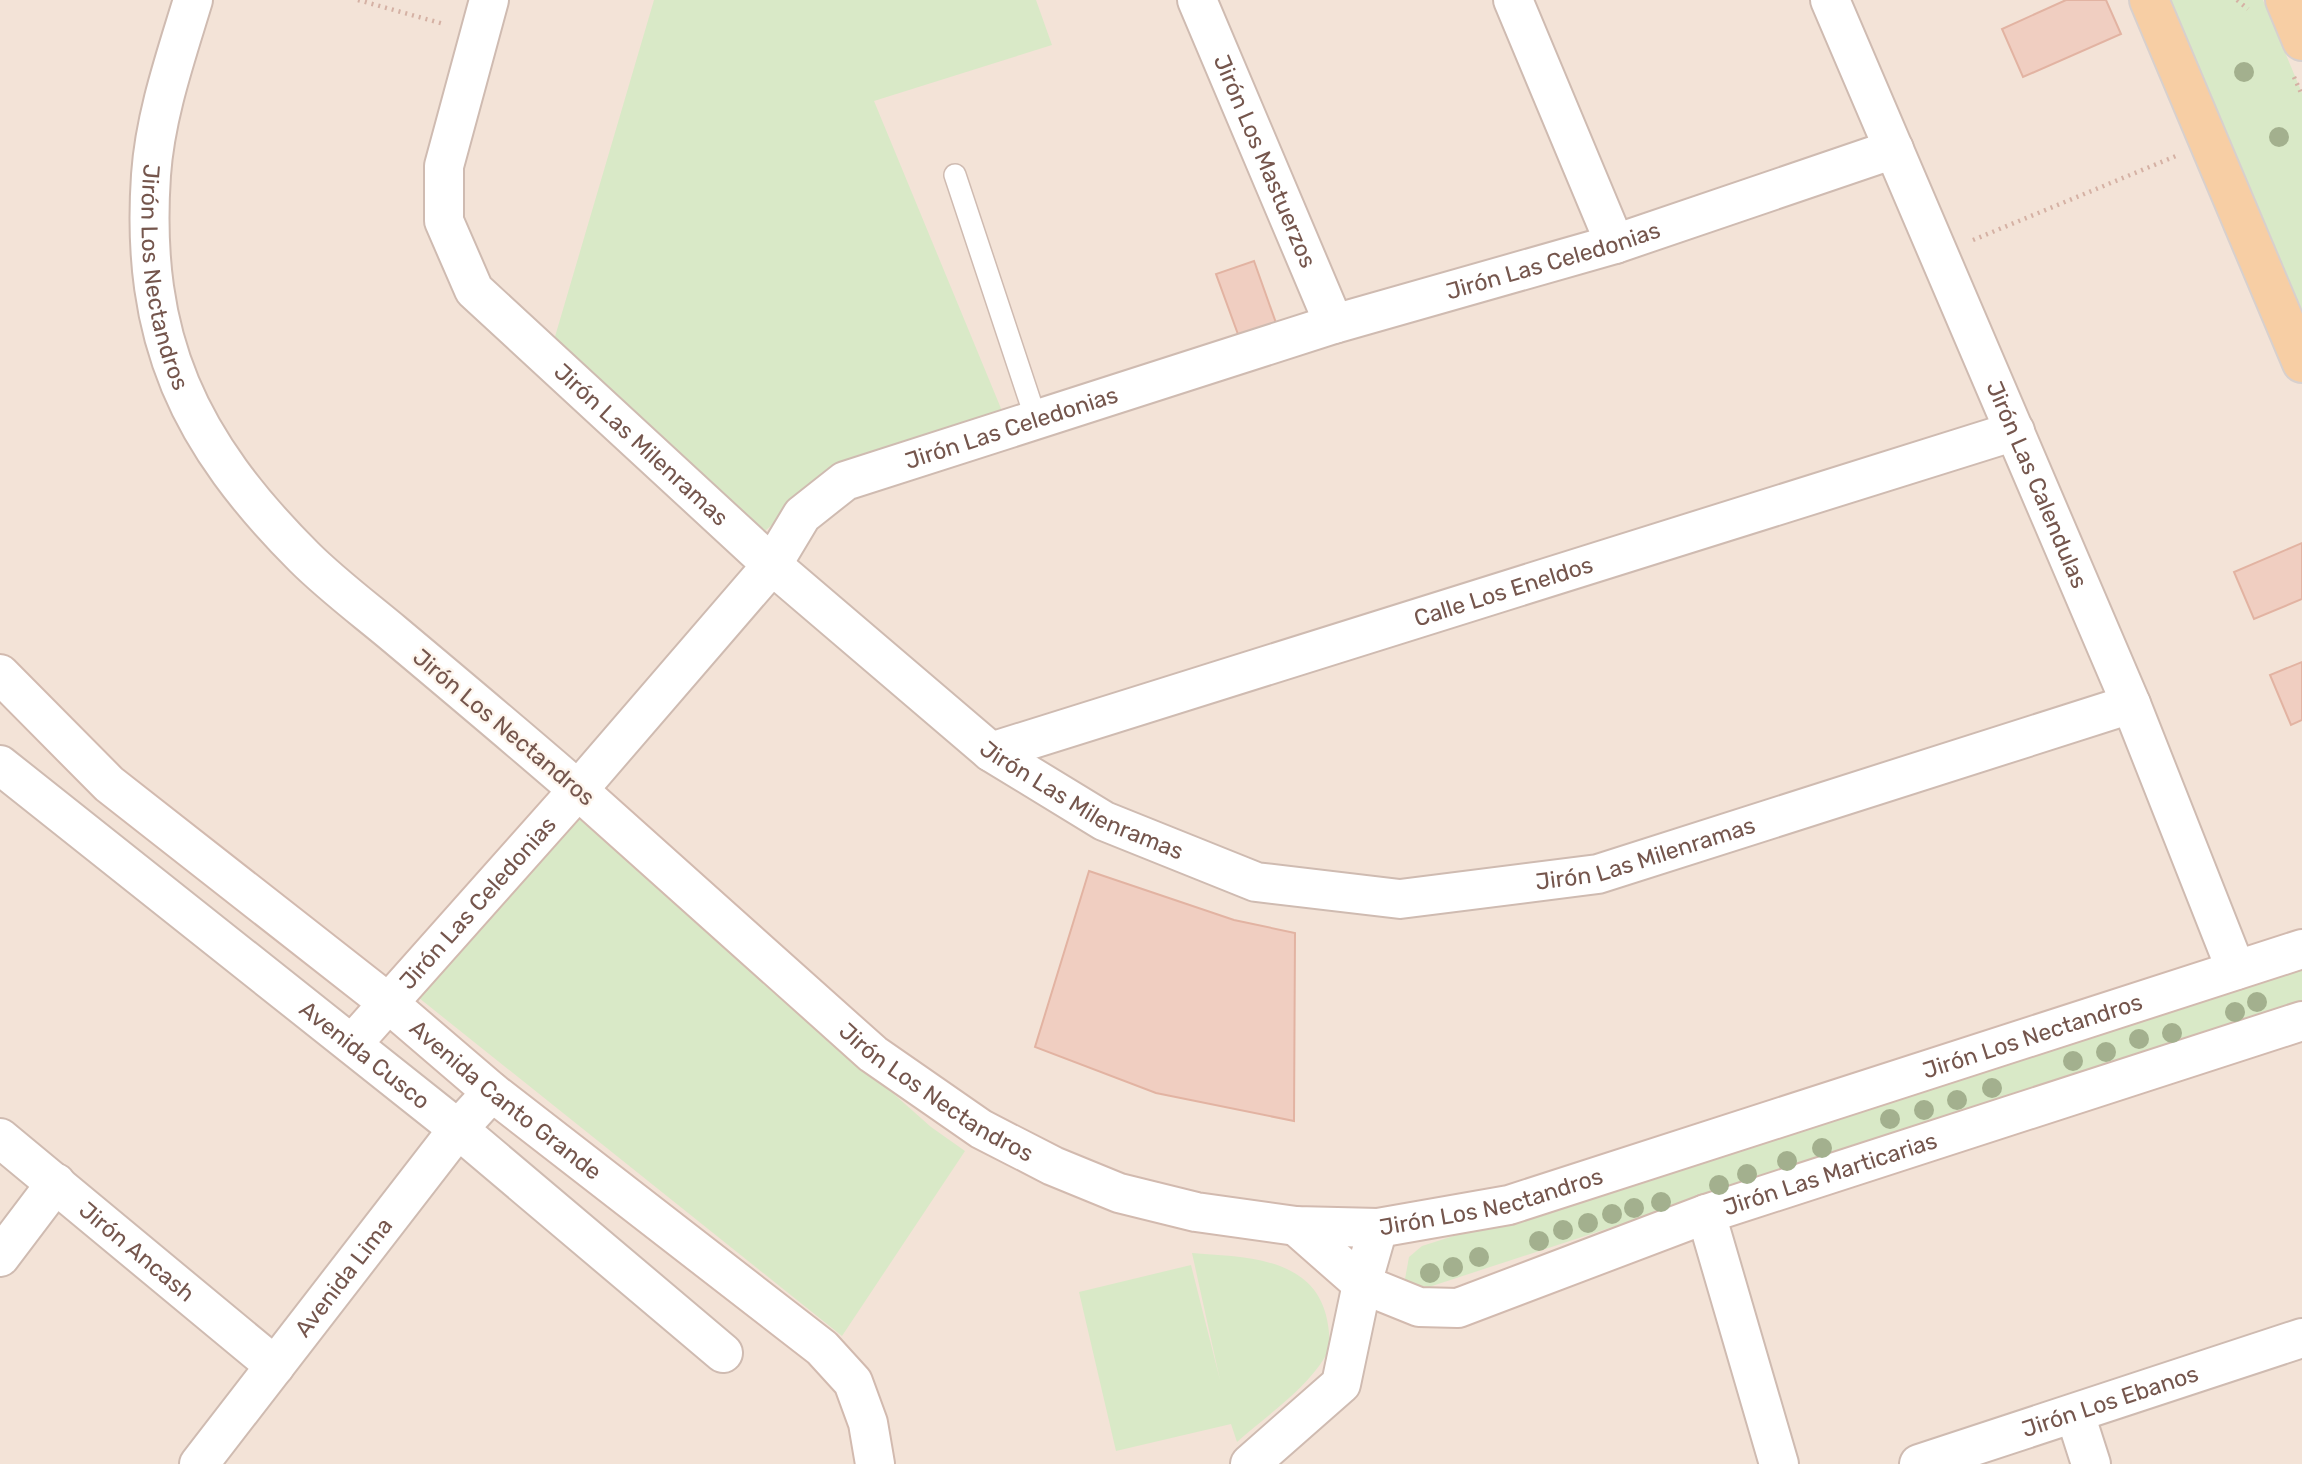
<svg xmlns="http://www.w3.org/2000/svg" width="2302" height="1464" viewBox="0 0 2302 1464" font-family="Rubik,sans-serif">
<rect width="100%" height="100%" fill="#fcf2e8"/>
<rect fill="#f3e3d7" x="0" y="0" width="2302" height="1464"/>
<g fill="#d9e9c7">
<path d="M 654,0 L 1036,0 L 1052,45 L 874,101 L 1007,423 L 802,498 L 765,531 L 554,340 Z"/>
<path d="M 2171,0 L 2263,0 L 2302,93 L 2302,310 Z"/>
<path d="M 579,815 L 931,1127 L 965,1151 L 842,1336 L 419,998 Z"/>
<path d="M 2302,966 L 2302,1001 L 1429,1287 L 1414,1285 L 1405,1279 L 1409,1257 L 1422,1246 Z"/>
<path d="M 1192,1253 C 1241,1257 1311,1256 1326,1315 C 1329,1328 1332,1346 1325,1357 C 1305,1390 1266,1416 1237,1442 L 1231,1424 L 1116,1451 L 1079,1292 L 1191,1265 L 1220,1380 Z"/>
</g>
<g fill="#f0cec1" stroke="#e2b3a2" stroke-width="2">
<path d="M 2066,0 L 2106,0 L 2121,34 L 2023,77 L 2002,29 Z"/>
<path d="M 1254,261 L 1276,323 L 1239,337 L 1216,274 Z"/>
<path d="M 2302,543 L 2302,599 L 2254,619 L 2234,572 Z"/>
<path d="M 2302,662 L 2302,720 L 2291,725 L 2270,675 Z"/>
<path d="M 1089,871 L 1234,920 L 1295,933 L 1294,1121 L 1156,1093 L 1035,1047 Z"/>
</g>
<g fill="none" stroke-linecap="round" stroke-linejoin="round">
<g stroke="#cfbbb1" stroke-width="24">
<path id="lane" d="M 955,175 L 1031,404 L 1039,418"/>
</g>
<g stroke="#cfbbb1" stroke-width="42">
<g id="street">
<path id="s1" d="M 193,0 C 176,56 155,116 151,175 C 140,339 189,442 304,557 C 331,584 363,608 393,633 C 455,685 517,737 578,790 L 772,565 L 802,515 L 845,481 L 1334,324 L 1615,244 L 1894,149"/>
<path id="s2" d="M 489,0 L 444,166 L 444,221 L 474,290 L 772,565 L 991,752 L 1104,821 L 1256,882 L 1400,899 L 1598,874 L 2131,704"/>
<path id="s3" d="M 1197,0 L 1334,324"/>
<path d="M 1513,0 L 1615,244"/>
<path id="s4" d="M 1830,0 L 2131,704 L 2236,970"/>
<path id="s5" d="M 991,752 L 2015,431"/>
<path id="s6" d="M 0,765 L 458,1129 L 723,1353"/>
<path id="s7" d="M 0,1138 L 275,1366"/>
<path d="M 1706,1214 L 1779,1464"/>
<path d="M 0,1257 L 56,1183"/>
<path d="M 2075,1414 L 2091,1464"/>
<path id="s8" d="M 199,1464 L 458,1129 L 492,1092"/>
<path d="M 1250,1464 L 1341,1384 L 1362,1284 L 1378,1228"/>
<path id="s9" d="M 1919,1464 L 2302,1338"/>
</g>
</g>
<g stroke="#d2baaf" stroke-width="42">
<g id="secondary">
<path id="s10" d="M 0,674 L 109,784 L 387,1002 L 492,1092 L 822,1348 L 853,1382 L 868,1423 L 875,1464"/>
<path id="s11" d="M 352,1044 L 578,790 L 873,1054 L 981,1129 L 1053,1166 L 1119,1193 L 1196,1212 L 1296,1226 L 1378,1228 L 1509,1205 L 2302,949"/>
<path id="s12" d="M 1296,1226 L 1362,1284 L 1419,1307 L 1458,1308 L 1706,1214 L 2302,1021"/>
</g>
</g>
<g stroke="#d8d0cd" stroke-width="42">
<g id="primary">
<path d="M 2149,0 L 2302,363"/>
<path d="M 2285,0 L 2302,41"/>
</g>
</g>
<g stroke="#d5b1a4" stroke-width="4.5" stroke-dasharray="2 5" stroke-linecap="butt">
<path d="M 358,0 L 444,24"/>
<path d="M 2237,0 L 2248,9"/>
<path d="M 2294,77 L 2302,95"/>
<path d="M 1973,240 L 2176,156"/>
</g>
<use href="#lane" stroke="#fff" stroke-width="21"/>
<use href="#street" stroke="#fff" stroke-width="38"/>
<use href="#secondary" stroke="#fff" stroke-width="38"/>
<use href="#primary" stroke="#f7cea4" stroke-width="38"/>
</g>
<g fill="#a3b08e">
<circle cx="2244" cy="72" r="10"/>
<circle cx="2279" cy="137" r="10"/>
<circle cx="2257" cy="1002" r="10"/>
<circle cx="2235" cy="1012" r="10"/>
<circle cx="2172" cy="1033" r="10"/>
<circle cx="2139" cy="1039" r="10"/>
<circle cx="2106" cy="1052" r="10"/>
<circle cx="2073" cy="1061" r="10"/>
<circle cx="1992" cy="1088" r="10"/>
<circle cx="1957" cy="1100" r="10"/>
<circle cx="1924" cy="1110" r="10"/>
<circle cx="1890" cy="1119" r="10"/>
<circle cx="1822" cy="1148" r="10"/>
<circle cx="1787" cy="1161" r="10"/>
<circle cx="1747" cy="1174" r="10"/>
<circle cx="1719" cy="1185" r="10"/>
<circle cx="1661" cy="1202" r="10"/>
<circle cx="1634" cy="1208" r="10"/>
<circle cx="1612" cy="1214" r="10"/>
<circle cx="1588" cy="1223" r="10"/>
<circle cx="1563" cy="1230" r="10"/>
<circle cx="1539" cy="1241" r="10"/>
<circle cx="1479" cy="1257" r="10"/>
<circle cx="1453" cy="1267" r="10"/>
<circle cx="1430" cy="1273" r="10"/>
</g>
<g text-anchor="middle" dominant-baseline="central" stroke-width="5" stroke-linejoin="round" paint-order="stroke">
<g font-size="23" fill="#75564d" stroke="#fef6ee">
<text stroke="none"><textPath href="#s3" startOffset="175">Jirón Los Mastuerzos</textPath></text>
<text stroke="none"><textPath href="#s1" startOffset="2119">Jirón Las Celedonias</textPath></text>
<text stroke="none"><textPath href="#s1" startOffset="284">Jirón Los Nectandros</textPath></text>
<text stroke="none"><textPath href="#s1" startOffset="1552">Jirón Las Celedonias</textPath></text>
<text stroke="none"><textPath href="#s2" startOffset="530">Jirón Las Milenramas</textPath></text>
<text stroke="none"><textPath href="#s4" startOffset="527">Jirón Las Calendulas</textPath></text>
<text stroke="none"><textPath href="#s5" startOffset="537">Calle Los Eneldos</textPath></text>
<text transform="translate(504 727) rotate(40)">Jirón Los Nectandros</text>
<text stroke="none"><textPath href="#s2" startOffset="1099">Jirón Las Milenramas</textPath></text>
<text stroke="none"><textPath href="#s2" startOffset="1687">Jirón Las Milenramas</textPath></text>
<text stroke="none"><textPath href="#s11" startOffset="189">Jirón Las Celedonias</textPath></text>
<text stroke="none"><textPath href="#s11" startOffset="1965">Jirón Los Nectandros</textPath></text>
<text stroke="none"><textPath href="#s6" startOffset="466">Avenida Cusco</textPath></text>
<text stroke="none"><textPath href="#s11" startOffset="810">Jirón Los Nectandros</textPath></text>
<text stroke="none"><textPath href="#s10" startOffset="662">Avenida Canto Grande</textPath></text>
<text stroke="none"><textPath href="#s12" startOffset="584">Jirón Las Marticarias</textPath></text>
<text stroke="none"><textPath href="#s11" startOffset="1398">Jirón Los Nectandros</textPath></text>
<text stroke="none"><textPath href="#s7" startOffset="178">Jirón Ancash</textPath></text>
<text stroke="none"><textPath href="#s8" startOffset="236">Avenida Lima</textPath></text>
<text stroke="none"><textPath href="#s9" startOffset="201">Jirón Los Ebanos</textPath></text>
</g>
</g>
</svg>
